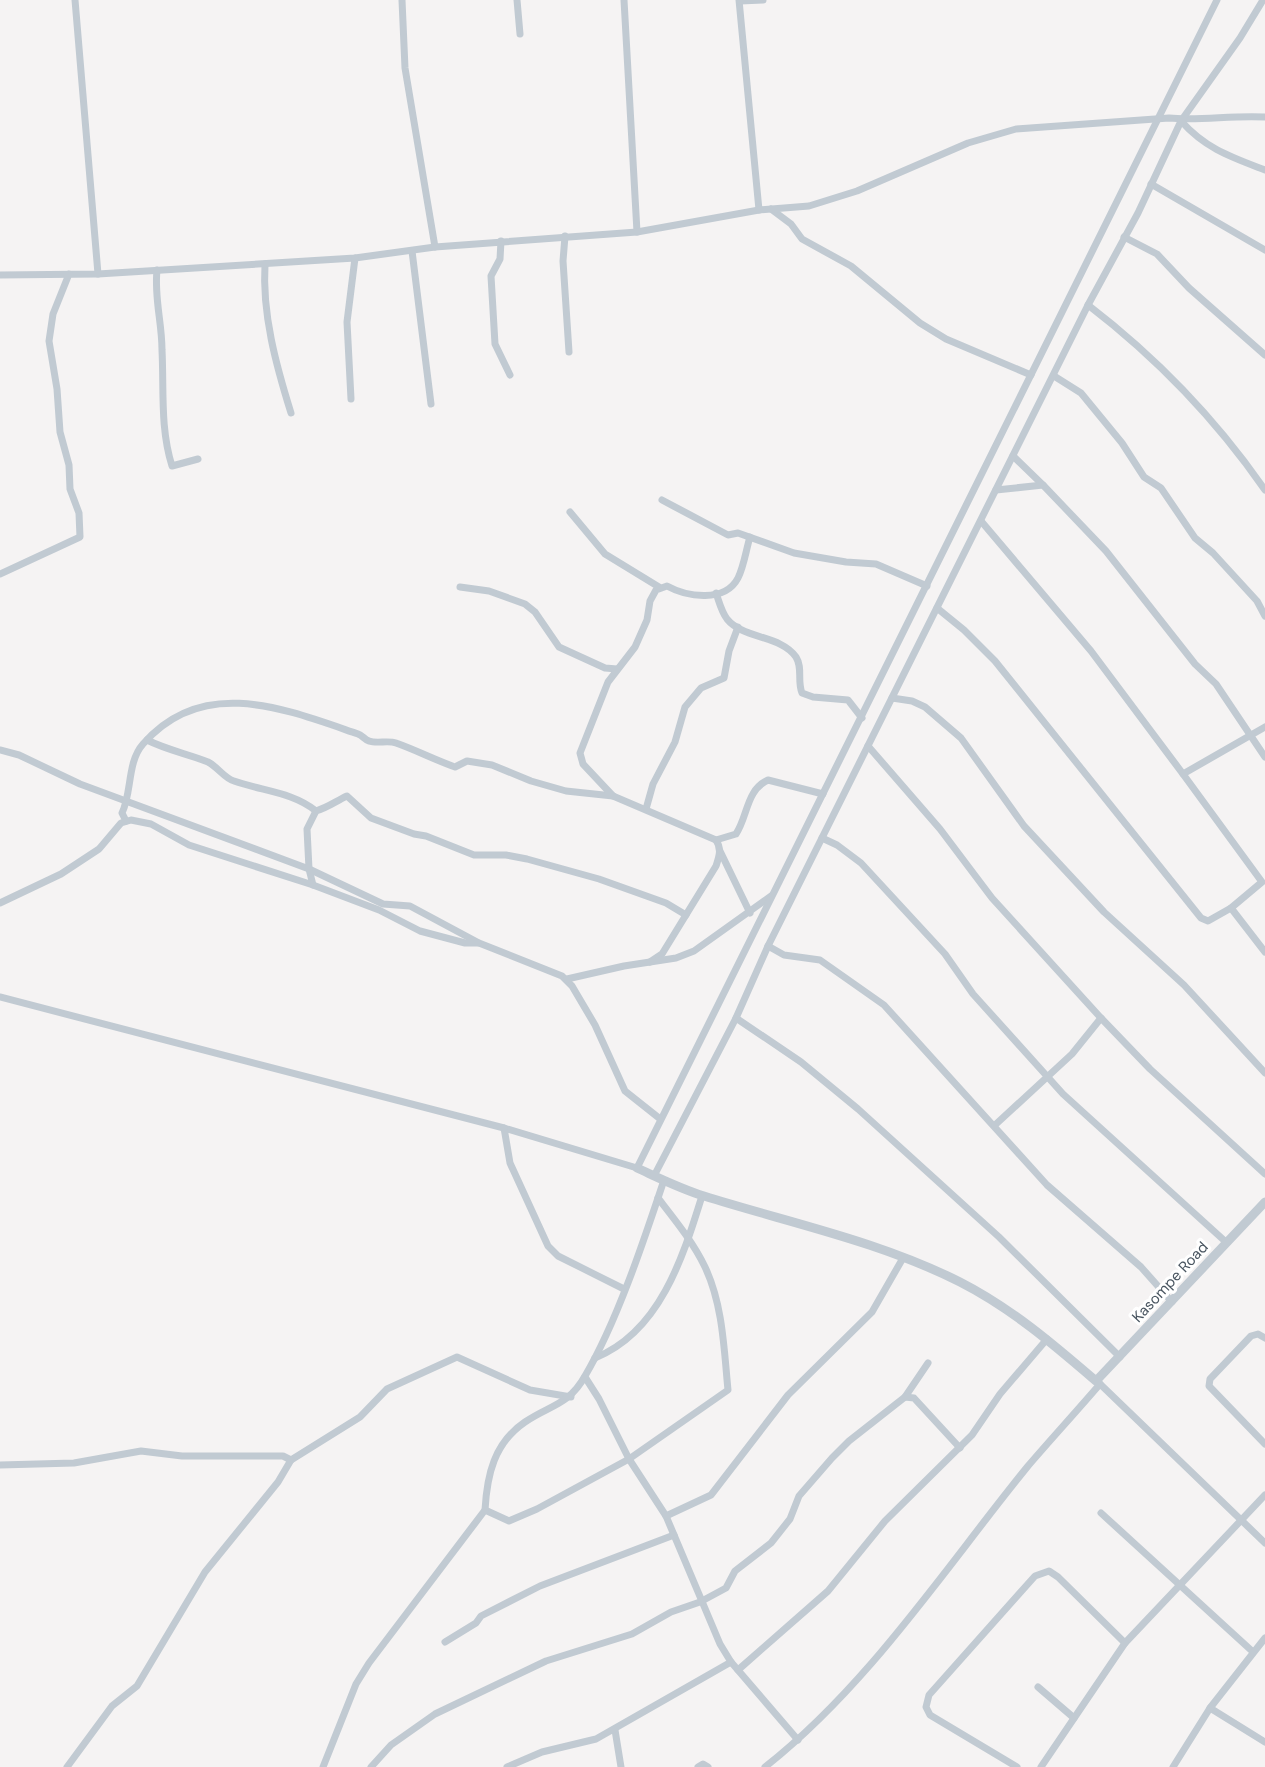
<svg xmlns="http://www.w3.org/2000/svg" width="1265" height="1767" viewBox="0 0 1265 1767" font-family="'DM Sans',sans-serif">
<rect width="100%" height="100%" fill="#f5f3f3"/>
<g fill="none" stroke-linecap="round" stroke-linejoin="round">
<g stroke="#c1cad2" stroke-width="7">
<path d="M 75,0 L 98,274"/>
<path d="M 402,0 L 405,68 L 435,247"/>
<path d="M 517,0 L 520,34"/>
<path d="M 624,0 L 637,232"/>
<path d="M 739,0 L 759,210"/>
<path d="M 740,1 L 763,0"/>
<path d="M 1181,121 C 1206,149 1231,157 1265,170"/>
<path d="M 1151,184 L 1265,250"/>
<path d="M 771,209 L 791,224 L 802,239 L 851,266 L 920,323 L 946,339 L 1031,375"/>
<path d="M 565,236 L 563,261 L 569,352"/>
<path d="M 1124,237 L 1157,254 L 1189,288 L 1265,355"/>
<path d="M 501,241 L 500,259 L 491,276 L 495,344 L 510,375"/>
<path d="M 412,251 L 431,404"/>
<path d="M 265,264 C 262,314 276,365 291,413"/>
<path d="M 157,270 C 154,298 162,322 162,350 C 164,389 160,428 172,466 L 198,459"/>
<path d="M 0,275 L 98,274 L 355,258 L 435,247 L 637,232 L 759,210 L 809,206 L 857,191 L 968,143 L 1016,129 L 1169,118 C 1200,121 1232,115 1265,117"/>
<path d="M 1088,305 C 1157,358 1215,418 1265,490"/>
<path d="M 1054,376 L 1081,393 L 1122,443 L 1144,477 L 1161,488 L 1195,538 L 1213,553 L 1257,601 L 1265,616"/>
<path d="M 351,399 L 347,322 L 355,258"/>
<path d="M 1013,456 L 1043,485"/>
<path d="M 996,490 L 1043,485 L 1106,551 L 1195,664 L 1216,684 L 1265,757"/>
<path d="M 662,500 L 728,535 L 738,533 L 794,553 L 846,562 L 876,564 L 927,586"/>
<path d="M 570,512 L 605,554 L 659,587"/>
<path d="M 981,521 L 1091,651 L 1183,774"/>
<path d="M 0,574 L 80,537 L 79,513 L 70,489 L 69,465 L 60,432 L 57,389 L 49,341 L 53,314 L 69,274"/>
<path d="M 460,587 L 489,591 L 525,604 L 535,612 L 559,647 L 605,668 L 617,669"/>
<path d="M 716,593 C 719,601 721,611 727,619 C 743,639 781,635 796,657 C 803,668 797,681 802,693 L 813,697 L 848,700 L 862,718"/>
<path d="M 937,608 L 964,630 L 995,661 L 1201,918 L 1208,921 L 1231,908 L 1265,952"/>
<path d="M 892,698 L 912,701 L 925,707 L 961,738 L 1024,826 L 1104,912 L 1184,985 L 1265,1073"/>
<path d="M 147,740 C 167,750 188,754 208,762 C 218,767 224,778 234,781 C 262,791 293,792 316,811"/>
<path d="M 868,746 L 940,829 L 992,898 L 1101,1018 L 1150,1069 L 1265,1174"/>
<path d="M 0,750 L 19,755 L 80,784 L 309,869 L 383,904 L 410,906 L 479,943 L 562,976 L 572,986 L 595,1025 L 625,1091 L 659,1118"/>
<path d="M 646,809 L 653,784 L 675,742 L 685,707 L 701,688 L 724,678 L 729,651 L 738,627"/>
<path d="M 126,821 L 122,813 C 132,793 127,762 143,744 C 203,675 285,709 358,734 C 362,735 365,740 369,741 C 377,744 388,740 396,743 C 416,750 435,760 455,767 L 467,761 L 492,765 L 531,781 L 566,791 L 613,796"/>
<path d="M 822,838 L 837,845 L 861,863 L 945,954 L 973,994 L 1063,1094 L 1227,1243"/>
<path d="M 716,840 L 736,834 C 748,816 746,790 768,780 L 823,794"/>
<path d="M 720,851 L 750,913"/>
<path d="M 313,885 L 309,869 L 307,829 L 316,811 C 329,807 336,801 347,796 L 371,818 L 414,834 L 426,836 L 474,855 L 506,855 L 527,859 L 599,879 L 666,903 L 686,915"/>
<path d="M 0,903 L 61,874 L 99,849 L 121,823 L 131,820 L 151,824 L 189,845 L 313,885 L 379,910 L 420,931 L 465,943 L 478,943"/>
<path d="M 1231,908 L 1262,882 L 1183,774 L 1265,727"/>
<path d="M 768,946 L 784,955 L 820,960 L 884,1005 L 1047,1185 L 1141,1267 L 1172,1302"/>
<path d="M 650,962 L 662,954 L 716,866 C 719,857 722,849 716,840 L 613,796 L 583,764 L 580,753 L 608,682 L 635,647 L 647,620 L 650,601 L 656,590 L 667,586 C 687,597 725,603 738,578 C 744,566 746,550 750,537"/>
<path d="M 567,979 L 624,966 L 676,958 L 694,951 L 771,896"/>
<path d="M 0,997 L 504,1128 L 637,1168 L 1217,0"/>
<path d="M 736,1018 L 801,1062 L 858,1109 L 999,1237 L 1120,1357"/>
<path d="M 995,1125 L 1072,1054 L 1101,1018"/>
<path d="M 504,1128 L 510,1163 L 548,1246 L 558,1256 L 624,1289"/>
<path d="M 654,1176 L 736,1018 L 768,946 L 1088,305 L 1138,213 L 1181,121 L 1240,38 L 1263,0"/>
<path d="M 1265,1338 L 1258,1334 L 1251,1336 L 1210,1379 L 1209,1386 L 1265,1444"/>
<path d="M 595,1358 C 660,1332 683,1257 702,1196"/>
<path d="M 585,1377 L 599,1399 L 629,1459 L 666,1516 L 720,1644 L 731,1662 L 798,1740"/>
<path d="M 1099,1383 L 1265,1543"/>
<path d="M 905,1397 L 928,1363"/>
<path d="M 0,1465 L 74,1463 L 141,1451 L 182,1456 L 283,1456 L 291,1460 L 360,1417 L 387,1389 L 457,1357 L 530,1390 L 571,1397"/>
<path d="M 485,1510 L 509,1521 L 537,1509 L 629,1459 L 728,1390 C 724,1350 723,1305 705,1267 C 693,1242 675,1220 658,1198"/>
<path d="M 1101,1513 L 1252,1651"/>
<path d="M 666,1516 L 711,1495 L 788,1395 L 872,1312 L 903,1258"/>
<path d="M 445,1642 L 476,1623 L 481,1616 L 540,1586 L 674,1535"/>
<path d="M 738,1670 L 828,1591 L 885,1521 L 972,1435 L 1000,1394 L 1047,1339"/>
<path d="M 1038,1687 L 1074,1718"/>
<path d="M 1210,1708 L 1265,1742"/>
<path d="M 615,1730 L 621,1767"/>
<path d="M 67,1767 L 112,1706 L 137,1686 L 205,1572 L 278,1482 L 291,1460"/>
<path d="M 323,1767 L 356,1684 L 369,1663 L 485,1510 C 487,1475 494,1443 525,1422 C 550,1405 569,1405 585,1376 C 617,1322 644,1240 664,1180"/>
<path d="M 371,1767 L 391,1745 L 435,1714 L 546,1661 L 632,1634 L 671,1612 L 700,1602 L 726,1588 L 735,1571 L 771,1543 L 790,1519 L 799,1496 L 832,1458 L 849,1441 L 905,1397 L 914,1398 L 960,1448"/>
<path d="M 507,1767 L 542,1752 L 596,1739 L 731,1662"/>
<path d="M 698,1767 L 703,1764 L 708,1767"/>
<path d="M 765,1767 C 869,1685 945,1568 1028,1466 C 1052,1438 1076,1412 1100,1384"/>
<path d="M 1017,1767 L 930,1715 L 926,1707 L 929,1695 L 1035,1576 L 1049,1571 L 1058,1577 L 1125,1643 L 1265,1495"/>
<path d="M 1041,1767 L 1125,1643"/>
<path d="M 1173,1767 L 1210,1708 L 1265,1638"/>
</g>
<path stroke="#c1cad2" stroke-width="9" d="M 637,1168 C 659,1178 681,1189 704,1196 C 790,1223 879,1241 960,1282 C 1011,1308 1053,1344 1096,1381 L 1265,1202"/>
</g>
<g text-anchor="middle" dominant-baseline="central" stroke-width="6" stroke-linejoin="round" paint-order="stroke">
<g font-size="15" fill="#4a5661" stroke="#fff">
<text transform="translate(1170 1282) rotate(-47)">Kasompe Road</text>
</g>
</g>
</svg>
